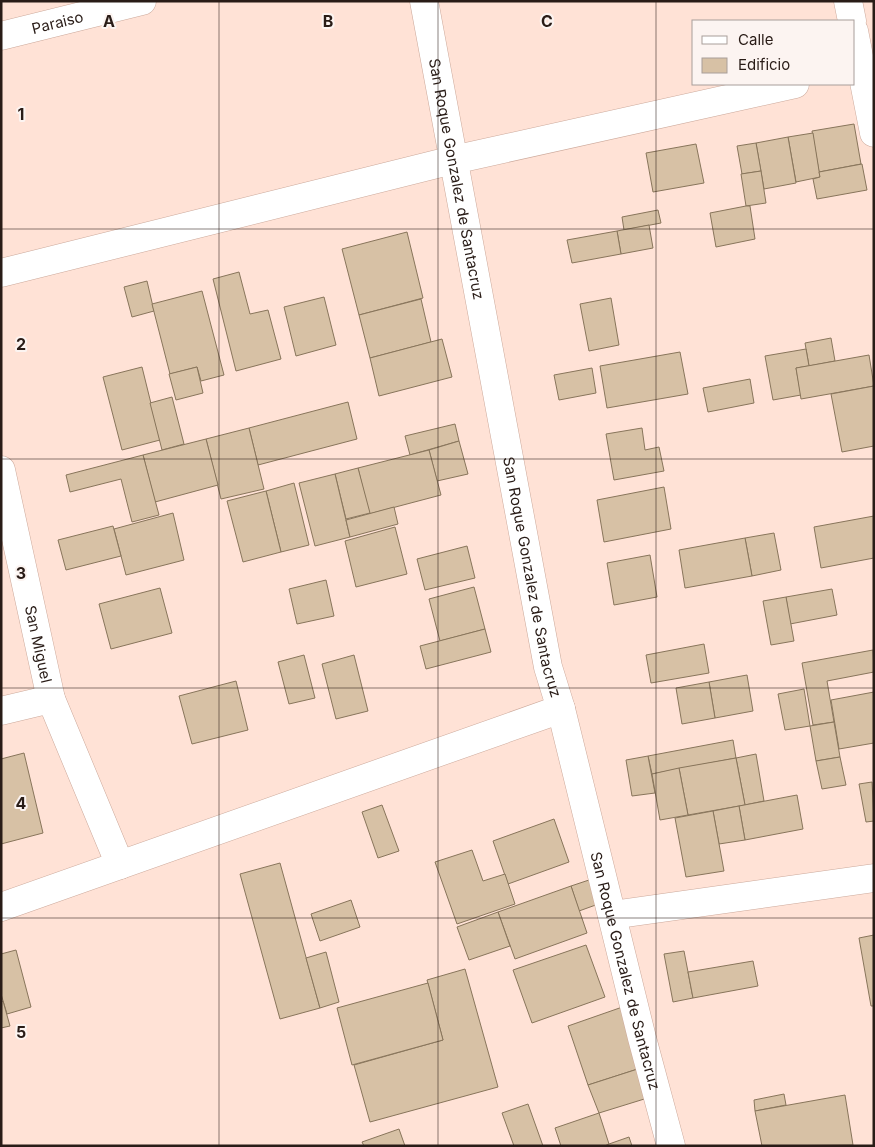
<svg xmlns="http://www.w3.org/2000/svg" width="875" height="1147" viewBox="0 0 875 1147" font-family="Inter,sans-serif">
<rect width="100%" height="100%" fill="#ffe2d6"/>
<g fill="#d7c1a5" stroke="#88755b">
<path d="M 854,124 L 861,164 L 819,172 L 812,131 Z"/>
<path d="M 813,133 L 820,177 L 796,182 L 788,137 Z"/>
<path d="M 788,137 L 796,183 L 764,189 L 756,143 Z"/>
<path d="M 756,143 L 761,171 L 742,174 L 737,146 Z"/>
<path d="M 696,144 L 704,183 L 653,192 L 646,153 Z"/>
<path d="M 862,164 L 867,190 L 817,199 L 813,179 L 820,177 L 819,172 Z"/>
<path d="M 761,171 L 766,203 L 746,206 L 741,174 Z"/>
<path d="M 746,206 L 750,206 L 755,239 L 716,247 L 710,213 Z"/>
<path d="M 658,210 L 661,223 L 624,230 L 622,217 Z"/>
<path d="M 649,225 L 653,248 L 621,254 L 617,231 Z"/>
<path d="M 617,231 L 621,254 L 572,263 L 567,240 Z"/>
<path d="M 407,232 L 423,298 L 359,315 L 342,249 Z"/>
<path d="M 239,272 L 250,314 L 268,310 L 281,359 L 236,371 L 213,279 Z"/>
<path d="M 147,281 L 154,311 L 132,317 L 124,287 Z"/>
<path d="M 202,291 L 224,375 L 201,381 L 197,367 L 170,374 L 152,304 Z"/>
<path d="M 324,297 L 336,345 L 296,356 L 284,307 Z"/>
<path d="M 611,298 L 619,345 L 589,351 L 580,304 Z"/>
<path d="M 421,299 L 431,342 L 370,358 L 359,315 Z"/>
<path d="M 831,338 L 835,361 L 809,366 L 805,343 Z"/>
<path d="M 442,339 L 452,377 L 379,396 L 370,358 Z"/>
<path d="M 806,349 L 809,366 L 796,368 L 801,395 L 773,400 L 765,356 Z"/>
<path d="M 680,352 L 688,394 L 607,408 L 600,366 Z"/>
<path d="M 869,355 L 874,386 L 801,399 L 796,368 Z"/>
<path d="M 142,367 L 160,440 L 122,450 L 103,377 Z"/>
<path d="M 197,367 L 203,393 L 176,400 L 169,374 Z"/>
<path d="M 592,368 L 596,393 L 559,400 L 554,375 Z"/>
<path d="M 750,379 L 754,403 L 708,412 L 703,388 Z"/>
<path d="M 874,386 L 874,446 L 842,452 L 831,394 Z"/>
<path d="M 172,397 L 184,444 L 162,450 L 150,403 Z"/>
<path d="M 348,402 L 357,439 L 258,465 L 249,428 Z"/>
<path d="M 455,424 L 459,441 L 410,455 L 405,436 Z"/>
<path d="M 249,428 L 264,489 L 221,499 L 206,439 Z"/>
<path d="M 642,428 L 645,450 L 659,447 L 664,471 L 614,480 L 606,434 Z"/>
<path d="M 206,439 L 218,485 L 155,502 L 143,455 Z"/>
<path d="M 459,441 L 468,474 L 437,481 L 429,450 Z"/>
<path d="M 429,450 L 441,495 L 369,514 L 358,468 Z"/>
<path d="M 143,455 L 159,515 L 132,522 L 121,479 L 70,492 L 66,475 Z"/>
<path d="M 358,468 L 370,513 L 346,519 L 335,474 Z"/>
<path d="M 335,474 L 350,537 L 315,546 L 299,483 Z"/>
<path d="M 294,483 L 309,545 L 281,552 L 266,491 Z"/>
<path d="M 664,487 L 671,529 L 604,542 L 597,500 Z"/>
<path d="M 266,491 L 281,552 L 243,562 L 227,501 Z"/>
<path d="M 394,507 L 398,524 L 350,537 L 346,520 Z"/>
<path d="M 173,513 L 184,560 L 126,575 L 114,529 Z"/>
<path d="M 874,516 L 874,558 L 821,568 L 814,527 Z"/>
<path d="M 113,526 L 121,556 L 66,570 L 58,540 Z"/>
<path d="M 395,527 L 407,574 L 356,587 L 345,541 Z"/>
<path d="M 774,533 L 781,570 L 752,576 L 745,538 Z"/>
<path d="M 745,538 L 752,576 L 685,588 L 679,550 Z"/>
<path d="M 467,546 L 475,578 L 425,590 L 417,559 Z"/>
<path d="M 650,555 L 657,597 L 614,605 L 607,563 Z"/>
<path d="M 326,580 L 334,616 L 297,624 L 289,589 Z"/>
<path d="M 474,587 L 485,629 L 440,641 L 429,599 Z"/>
<path d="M 160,588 L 172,633 L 111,649 L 99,604 Z"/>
<path d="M 832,589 L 837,615 L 790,624 L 786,597 Z"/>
<path d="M 786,597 L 794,641 L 771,645 L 763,601 Z"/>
<path d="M 485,629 L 491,652 L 426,669 L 420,646 Z"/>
<path d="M 704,644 L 709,673 L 651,683 L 646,655 Z"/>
<path d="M 873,650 L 874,672 L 827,681 L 834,722 L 813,725 L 802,663 Z"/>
<path d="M 304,655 L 315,698 L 289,704 L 278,662 Z"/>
<path d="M 354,655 L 368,711 L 336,719 L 322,664 Z"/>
<path d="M 747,675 L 753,711 L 715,718 L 709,682 Z"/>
<path d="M 236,681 L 248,730 L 192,744 L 179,696 Z"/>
<path d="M 709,682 L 715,718 L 682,724 L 676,688 Z"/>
<path d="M 804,689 L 810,726 L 785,730 L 778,694 Z"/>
<path d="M 874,692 L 874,743 L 839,749 L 831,700 Z"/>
<path d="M 834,722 L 840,757 L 816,761 L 810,726 Z"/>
<path d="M 733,740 L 736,758 L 652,774 L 648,756 Z"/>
<path d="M 24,753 L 43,833 L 1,844 L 1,759 Z"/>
<path d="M 756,754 L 764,801 L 745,805 L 736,758 Z"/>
<path d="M 648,756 L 655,793 L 632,796 L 626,760 Z"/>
<path d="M 840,757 L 846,785 L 822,789 L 816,761 Z"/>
<path d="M 736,758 L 745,805 L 688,815 L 679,768 Z"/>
<path d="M 679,768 L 688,815 L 660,820 L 652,774 Z"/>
<path d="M 872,782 L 874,821 L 866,822 L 859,784 Z"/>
<path d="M 797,795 L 803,829 L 745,840 L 739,806 Z"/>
<path d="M 382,805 L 399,851 L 378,858 L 362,812 Z"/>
<path d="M 739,806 L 745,840 L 719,844 L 713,811 Z"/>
<path d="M 713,811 L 724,871 L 686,877 L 675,818 Z"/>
<path d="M 554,819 L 569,862 L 508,884 L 493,841 Z"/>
<path d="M 472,850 L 483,881 L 505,874 L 515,904 L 457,924 L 435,862 Z"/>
<path d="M 280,863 L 320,1008 L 280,1019 L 240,874 Z"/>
<path d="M 595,878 L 604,902 L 579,911 L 571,886 Z"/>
<path d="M 571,886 L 587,933 L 515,959 L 498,912 Z"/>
<path d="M 351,900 L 360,927 L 320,941 L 311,914 Z"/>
<path d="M 498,912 L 510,946 L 469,960 L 457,927 Z"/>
<path d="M 874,935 L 874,1006 L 871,1006 L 859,938 Z"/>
<path d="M 586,945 L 605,997 L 532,1023 L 513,970 Z"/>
<path d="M 16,950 L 31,1007 L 7,1014 L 1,994 L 1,954 Z"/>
<path d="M 684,951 L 693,998 L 673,1002 L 664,954 Z"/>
<path d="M 326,952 L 339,1002 L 320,1008 L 306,958 Z"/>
<path d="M 753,961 L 758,986 L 693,998 L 688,972 Z"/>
<path d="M 465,969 L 498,1087 L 370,1122 L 354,1065 L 443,1040 L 427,980 Z"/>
<path d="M 428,983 L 443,1040 L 352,1065 L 337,1008 Z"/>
<path d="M 3,1001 L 10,1026 L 1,1028 L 1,1002 Z"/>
<path d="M 631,1004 L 647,1066 L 588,1085 L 568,1026 Z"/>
<path d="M 647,1066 L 654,1096 L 599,1113 L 588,1085 Z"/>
<path d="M 784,1094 L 786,1105 L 755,1111 L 754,1100 Z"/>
<path d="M 845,1095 L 853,1145 L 762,1146 L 755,1111 Z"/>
<path d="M 528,1104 L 543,1146 L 514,1146 L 502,1113 Z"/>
<path d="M 599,1113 L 609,1144 L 605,1146 L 561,1146 L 555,1128 Z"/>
<path d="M 399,1129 L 405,1146 L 364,1146 L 362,1142 Z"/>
<path d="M 629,1137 L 632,1146 L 605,1146 L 609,1144 Z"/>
</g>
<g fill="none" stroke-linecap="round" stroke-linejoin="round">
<g stroke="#cca99b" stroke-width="29">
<g id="minor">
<path id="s1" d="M 424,1 L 548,667 L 561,709 L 642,1038 L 671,1146"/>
<path d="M 848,1 L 852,21"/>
<path d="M 854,31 L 874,133"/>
<path id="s2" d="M 1,36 L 142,1"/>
<path d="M 1,273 L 453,160 L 795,84"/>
<path id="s3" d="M 1,470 L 51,699"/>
<path d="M 1,711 L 51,699 L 120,865"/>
<path d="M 1,907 L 561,709"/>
<path d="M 612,915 L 874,878"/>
</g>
</g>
<use href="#minor" stroke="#fff" stroke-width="28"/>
</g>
<path fill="none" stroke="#291c17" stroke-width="1" stroke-opacity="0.55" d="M 219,1 L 219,1146M 438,1 L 438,1146M 656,1 L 656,1146M 1,229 L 874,229M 1,459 L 874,459M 1,688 L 874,688M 1,918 L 874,918"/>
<g text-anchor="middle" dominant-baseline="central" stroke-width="4" stroke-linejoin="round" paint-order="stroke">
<g font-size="15" fill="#291c17" stroke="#fcf4f1">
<text stroke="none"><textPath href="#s2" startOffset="58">Paraiso</textPath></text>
<text stroke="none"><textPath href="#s1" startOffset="181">San Roque Gonzalez de Santacruz</textPath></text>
<text stroke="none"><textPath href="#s1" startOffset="586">San Roque Gonzalez de Santacruz</textPath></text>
<text stroke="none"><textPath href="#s3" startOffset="178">San Miguel</textPath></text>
<text stroke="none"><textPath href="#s1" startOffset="991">San Roque Gonzalez de Santacruz</textPath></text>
</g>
</g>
<g font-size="16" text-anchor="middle" font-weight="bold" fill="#291c17" stroke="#fcf4f1" stroke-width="4" stroke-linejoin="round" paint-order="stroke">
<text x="109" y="27">A</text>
<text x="328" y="27">B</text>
<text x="547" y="27">C</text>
<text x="21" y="120">1</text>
<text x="21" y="350">2</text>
<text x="21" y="579">3</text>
<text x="21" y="809">4</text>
<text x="21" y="1038">5</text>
</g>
<rect width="875" height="1147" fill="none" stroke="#291c17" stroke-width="5"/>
<rect x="692" y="20" width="162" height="65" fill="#fcf4f1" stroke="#a89e9a"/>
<rect x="702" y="36" width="25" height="8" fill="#ffffff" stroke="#a89e9a"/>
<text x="738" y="45" font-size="15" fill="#291c17">Calle</text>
<rect x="702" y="58" width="25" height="15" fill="#d7c1a5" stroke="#a89e9a"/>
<text x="738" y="70" font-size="15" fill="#291c17">Edificio</text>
</svg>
